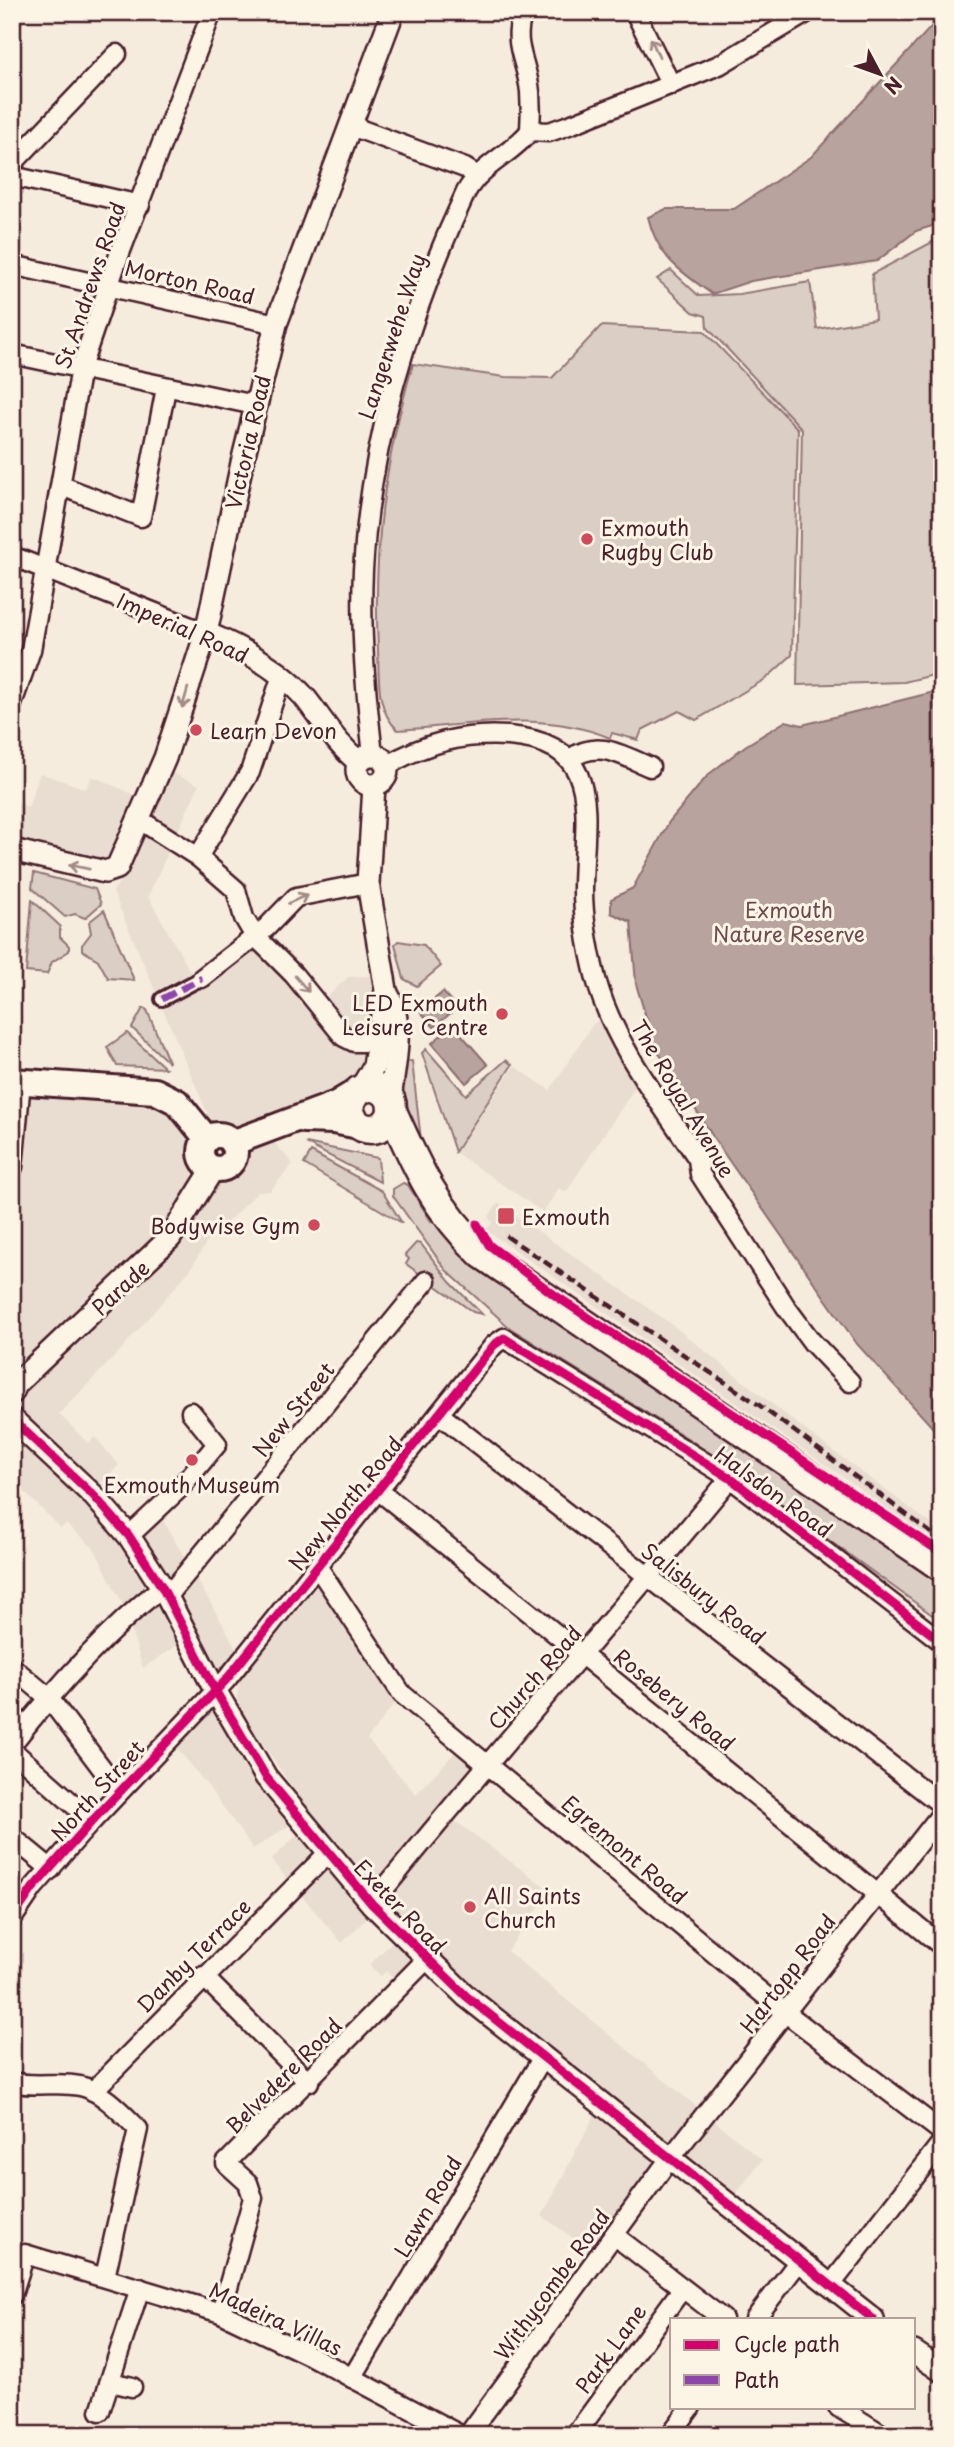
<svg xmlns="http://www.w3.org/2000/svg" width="954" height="2447" viewBox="0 0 954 2447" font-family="'Playpen Sans',sans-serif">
<rect width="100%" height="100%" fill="#f5ecde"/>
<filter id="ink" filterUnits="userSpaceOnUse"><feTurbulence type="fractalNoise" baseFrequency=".0143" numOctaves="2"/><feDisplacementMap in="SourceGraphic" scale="14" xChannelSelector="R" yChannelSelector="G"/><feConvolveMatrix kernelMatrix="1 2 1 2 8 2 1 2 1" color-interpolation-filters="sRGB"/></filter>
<g filter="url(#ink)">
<g fill="#e8ddd0">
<path d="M 168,771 L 199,785 L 148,896 L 196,982 L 255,943 L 315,1008 L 348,977 L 370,976 L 375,998 L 376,1036 L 352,1088 L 273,1114 L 236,1132 L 215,1131 L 113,892 L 126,871 Z"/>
<path d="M 40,773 L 86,789 L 92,776 L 142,798 L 108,866 L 17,845 L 12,911 L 12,798 L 28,808 Z"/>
<path d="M 599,1020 L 636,1086 L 566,1192 L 559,1188 L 543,1212 L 456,1153 L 514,1066 L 550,1090 L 593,1024 Z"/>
<path d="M 12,1087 L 164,1102 L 184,1121 L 192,1149 L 193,1167 L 192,1184 L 169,1232 L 12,1382 Z"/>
<path d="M 270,1138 L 293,1164 L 270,1191 L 258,1192 L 206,1243 L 190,1270 L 118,1353 L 59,1414 L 88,1443 L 95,1437 L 119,1465 L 96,1488 L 133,1533 L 159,1513 L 239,1653 L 216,1680 L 193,1635 L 143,1668 L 123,1605 L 94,1548 L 66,1524 L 61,1528 L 12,1480 L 12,1413 L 20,1390 L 223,1179 L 240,1165 L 245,1151 Z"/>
<path d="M 498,1203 L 671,1324 L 804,1429 L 942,1532 L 942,1551 L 856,1486 L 486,1230 L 493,1222 L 488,1218 Z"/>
<path d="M 318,1585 L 395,1703 L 367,1739 L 416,1794 L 460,1747 L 480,1764 L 441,1811 L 551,1891 L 507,1951 L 762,2160 L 733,2198 L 668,2148 L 597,2255 L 542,2216 L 605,2095 L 431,1954 L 399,1983 L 386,1971 L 381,1976 L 369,1965 L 395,1939 L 370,1915 L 342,1943 L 271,1860 L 298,1834 L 308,1811 L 236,1704 L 239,1682 Z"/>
<path d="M 211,1702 L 265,1795 L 290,1825 L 253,1849 L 211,1790 L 172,1742 Z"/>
</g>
<g fill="#dbcec4" stroke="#927678" stroke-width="2">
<path d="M 942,237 L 942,673 L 904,682 L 797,685 L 802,429 L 707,327 L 706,316 L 693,312 L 657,279 L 671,270 L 699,296 L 739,294 L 810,282 L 817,329 L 875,319 L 872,274 Z"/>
<path d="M 601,326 L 704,331 L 798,429 L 792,655 L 767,678 L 696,720 L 679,711 L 642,730 L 638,740 L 612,733 L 610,738 C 544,710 467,725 398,730 C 376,711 379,678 378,650 C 373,546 384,464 413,364 L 505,377 L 552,378 Z"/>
<path d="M 34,873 L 95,889 L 101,904 L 85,918 L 75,914 L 65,917 L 32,888 Z"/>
<path d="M 32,900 L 60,926 L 60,937 L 69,946 L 69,951 L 52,962 L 47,974 L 26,972 Z"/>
<path d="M 104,910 L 134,980 L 108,978 L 98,960 L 82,950 L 82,945 L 91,933 L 89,922 Z"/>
<path d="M 398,941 L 424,945 L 441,966 L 417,986 L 404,979 L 395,944 Z"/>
<path d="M 143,1008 L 147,1010 L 169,1063 L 132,1028 Z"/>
<path d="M 127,1033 L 165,1068 L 117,1066 L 107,1047 Z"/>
<path d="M 426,1049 L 466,1095 L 506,1060 L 512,1065 L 455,1152 L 422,1053 Z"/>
<path d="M 412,1061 L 421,1140 L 415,1142 L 400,1100 L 403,1062 Z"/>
<path d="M 306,1143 L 378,1158 L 380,1182 L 316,1149 Z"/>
<path d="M 311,1152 L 382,1191 L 402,1223 L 304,1164 Z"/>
<path d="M 403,1183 L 408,1185 L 431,1221 L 435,1218 L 942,1575 L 942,1622 L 692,1441 L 510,1328 L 446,1270 L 393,1196 L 393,1189 Z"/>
<path d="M 416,1243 L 421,1244 L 450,1282 L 482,1314 L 473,1312 L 406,1264 L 409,1259 L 405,1255 Z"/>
</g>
<g fill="#b8a39e" stroke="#8c6e70" stroke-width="2">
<path d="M 942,15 L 942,223 L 916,231 L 877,261 L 751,281 L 712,294 C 680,271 658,258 648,217 L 666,209 L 734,209 L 811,157 Z"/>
<path d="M 942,690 L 942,1438 L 857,1344 L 723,1152 L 655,1047 L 636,984 L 631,922 L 611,913 L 611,899 L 633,888 L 669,822 L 708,775 L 745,746 L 786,721 L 802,725 Z"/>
<path d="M 443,992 L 457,1008 L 434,1027 L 420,1011 Z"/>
<path d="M 453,1025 L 488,1065 L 466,1083 L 432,1043 Z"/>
</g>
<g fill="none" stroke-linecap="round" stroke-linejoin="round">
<g stroke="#4a1f2b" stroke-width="18">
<path id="pedestrian" d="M 162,999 L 202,978"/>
</g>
<g stroke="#4a1f2b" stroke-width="23">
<g id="minor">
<path d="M 523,12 C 511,45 527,60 530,92 C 531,105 531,118 530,131"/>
<path d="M 635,12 L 671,85"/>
<path d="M 351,126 L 465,168 L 476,175"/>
<path d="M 530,131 L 549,132 L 572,124 L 719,65 L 808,12"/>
<path d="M 12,164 L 117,54"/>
<path d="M 12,176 L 140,205"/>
<path d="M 12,265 L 276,324"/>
<path d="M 12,354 L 255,405"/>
<path d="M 62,486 L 141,517 L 166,388"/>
<path d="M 12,556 L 206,633"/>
<path d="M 12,704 L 31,650 L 81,368 L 117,261 L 212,12"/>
<path d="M 373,755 C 366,694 360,632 363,570 C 370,439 411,310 466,192 C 482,164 511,155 530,131"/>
<path d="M 570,759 C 598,739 621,755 650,767"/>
<path d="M 386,766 C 425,743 463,733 508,736 C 607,743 583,818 583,890 C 583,919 589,951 596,979 C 614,1045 661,1103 698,1159 L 700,1174 L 786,1307 L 812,1342 L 850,1382"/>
<path d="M 140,820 L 198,857 L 236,890 L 244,918 L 254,935 L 294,975 L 344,1037 L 354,1042 L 379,1042"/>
<path d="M 198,857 L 250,772 L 282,675"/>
<path d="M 202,978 L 266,928 L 296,897 L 368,883"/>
<path d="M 13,1167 L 21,1081"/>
<path d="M 439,1414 L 942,1805"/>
<path d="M 378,1490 L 942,1946"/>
<path d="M 129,1536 L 180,1488 L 217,1444 L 191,1412"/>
<path d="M 317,1566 L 402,1694 L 786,2013 L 942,2132"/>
<path d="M 167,1597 L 426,1281"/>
<path d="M 12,1667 L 48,1697 L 119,1791"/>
<path d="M 12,1744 C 57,1686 105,1633 162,1587"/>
<path d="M 12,1750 L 92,1821"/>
<path d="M 12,1837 L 51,1869"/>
<path d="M 372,1904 C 488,1760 612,1622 730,1478"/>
<path d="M 12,1919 L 33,1888 L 92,1821 L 226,1680 L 494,1345 L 504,1338 L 730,1478 L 942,1642"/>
<path d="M 203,1976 L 309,2082"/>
<path d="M 12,2082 C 35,2088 58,2081 80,2086 C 101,2090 123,2114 138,2129 L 105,2277"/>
<path d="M 93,2091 L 328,1853"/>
<path d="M 615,2236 L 723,2319"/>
<path d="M 830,2286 L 942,2142"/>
<path d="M 12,2295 L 25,2254 L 221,2313 L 311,2356 L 460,2435"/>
<path d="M 221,2313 L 253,2198 L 248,2183 L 226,2163 L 426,1960"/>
<path d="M 755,2319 L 799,2261"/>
<path d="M 352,2378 L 543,2057"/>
<path d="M 111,2382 L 132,2387"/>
<path d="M 838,2407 L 883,2435"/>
<path d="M 100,2411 L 140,2288"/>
<path d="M 468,2435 L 662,2169 L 942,1813"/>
<path d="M 575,2435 L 682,2289"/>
<path d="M 670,2435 L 691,2407"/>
</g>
</g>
<g stroke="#4a1f2b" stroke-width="26">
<g id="tertiary">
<path d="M 206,633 C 242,648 280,668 306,699 C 324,722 336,744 359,762"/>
<circle cx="372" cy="770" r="15"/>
<path d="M 12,850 L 105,872 L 117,868 L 165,758 L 206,633 L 242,463 L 276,324 L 393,12"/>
<path d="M 388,995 C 405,1024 394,1067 390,1099"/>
<path d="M 361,1088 L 374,1066 L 386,990 L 368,883 L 374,786"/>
<path d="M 12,1393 L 17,1383 L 170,1238 L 213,1169"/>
<path d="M 12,1419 L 94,1496 L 129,1536 L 162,1587 L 215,1690 L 266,1777 L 372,1904 L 466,1996 L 873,2319"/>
<path d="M 914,2352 L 942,2371"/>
</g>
</g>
<g stroke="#4a1f2b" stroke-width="30">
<g id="secondary">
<path d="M 12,1081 L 155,1091 L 177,1102 L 207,1139"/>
<path d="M 304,1120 L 333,1121 L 359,1126"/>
<circle cx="218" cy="1152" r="17"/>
<path d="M 232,1143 L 336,1104 L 354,1093"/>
</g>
</g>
<g stroke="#4a1f2b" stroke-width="33">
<g id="trunk">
<circle cx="371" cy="1108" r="21"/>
<path d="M 392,1111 C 418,1170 435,1208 482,1254 L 942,1567"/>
</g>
</g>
<use href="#pedestrian" stroke="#fcf5e5" stroke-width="12"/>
<use href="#minor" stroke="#fcf5e5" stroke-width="18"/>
<use href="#tertiary" stroke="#fcf5e5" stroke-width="21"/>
<use href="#secondary" stroke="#fcf5e5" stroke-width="24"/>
<use href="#trunk" stroke="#fcf5e5" stroke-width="28"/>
<path stroke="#4a1f2b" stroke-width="4.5" stroke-dasharray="10 5" stroke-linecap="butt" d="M 506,1236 L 759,1405 L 942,1541"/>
<path stroke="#8e44ad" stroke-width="7" stroke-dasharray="14 7" stroke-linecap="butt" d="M 162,999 L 202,978"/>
<g stroke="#fcf5e5" stroke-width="13">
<g id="cycleway">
<path d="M 477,1224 L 489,1245 L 556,1296 L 942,1553"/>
<path d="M 12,1419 L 94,1496 L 129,1536 L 162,1587 L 215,1690 L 266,1777 L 372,1904 L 466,1996 L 873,2319"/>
<path d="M 12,1919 L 33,1888 L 92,1821 L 226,1680 L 494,1345 L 504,1338 L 730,1478 L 942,1642"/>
</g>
</g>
<use href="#cycleway" stroke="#d6006c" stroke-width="9"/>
</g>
<defs><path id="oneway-shaft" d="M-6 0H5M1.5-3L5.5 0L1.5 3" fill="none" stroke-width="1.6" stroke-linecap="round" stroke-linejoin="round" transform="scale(1.75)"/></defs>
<g stroke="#a38a88">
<use href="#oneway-shaft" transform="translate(655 48) rotate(-114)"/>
<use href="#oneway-shaft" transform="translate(185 698) rotate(106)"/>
<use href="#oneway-shaft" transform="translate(79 867) rotate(-168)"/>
<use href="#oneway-shaft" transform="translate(298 899) rotate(-26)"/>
<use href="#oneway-shaft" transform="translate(302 984) rotate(49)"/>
</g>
</g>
<g fill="#d1495b" stroke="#fcf5e5" stroke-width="2.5">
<circle cx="587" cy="539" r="7"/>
<circle cx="196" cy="730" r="7"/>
<circle cx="502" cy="1014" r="7"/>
<rect x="497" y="1207" width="18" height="18" rx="3.5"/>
<circle cx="314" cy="1225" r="7"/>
<circle cx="192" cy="1460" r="7"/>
<circle cx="470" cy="1907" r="7"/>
</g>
<g text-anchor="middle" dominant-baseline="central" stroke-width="6" stroke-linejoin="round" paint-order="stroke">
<g font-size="21" fill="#4a1f2b" stroke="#fcf5e5">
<text transform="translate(190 281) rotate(13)">Morton Road</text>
<text transform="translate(89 285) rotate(-71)">St Andrews Road</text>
<text transform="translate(391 336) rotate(-72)">Langerwehe Way</text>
<text transform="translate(247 442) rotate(-77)">Victoria Road</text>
<text transform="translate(183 627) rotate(24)">Imperial Road</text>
<text transform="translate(684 1098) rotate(59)">The Royal Avenue</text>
<text transform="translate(120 1287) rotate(-43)">Parade</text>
<text transform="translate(293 1409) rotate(-51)">New Street</text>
<text transform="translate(774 1491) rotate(36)">Halsdon Road</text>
<text transform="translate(345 1503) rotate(-51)">New North Road</text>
<text transform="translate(704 1593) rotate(38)">Salisbury Road</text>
<text transform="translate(534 1677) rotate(-49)">Church Road</text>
<text transform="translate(675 1699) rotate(39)">Rosebery Road</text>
<text transform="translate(97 1790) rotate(-48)">North Street</text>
<text transform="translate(625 1849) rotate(40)">Egremont Road</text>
<text transform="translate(401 1906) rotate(46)">Exeter Road</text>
<text transform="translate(193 1955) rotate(-45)">Danby Terrace</text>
<text transform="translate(787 1973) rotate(-53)">Hartopp Road</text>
<text transform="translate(283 2075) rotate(-45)">Belvedere Road</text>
<text transform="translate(427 2206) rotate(-60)">Lawn Road</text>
<text transform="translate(551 2284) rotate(-54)">Withycombe Road</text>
<text transform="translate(276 2318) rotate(25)">Madeira Villas</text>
<text transform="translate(610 2348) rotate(-54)">Park Lane</text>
</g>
<g font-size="21" fill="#4a1f2b" stroke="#fcf5e5" text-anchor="start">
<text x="601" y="527">Exmouth<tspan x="601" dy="24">Rugby Club</tspan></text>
<text x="210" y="730">Learn Devon</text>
<text x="488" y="1002" text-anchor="end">LED Exmouth<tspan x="488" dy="24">Leisure Centre</tspan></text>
<text x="522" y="1216">Exmouth</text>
<text x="300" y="1225" text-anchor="end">Bodywise Gym</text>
<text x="192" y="1484" text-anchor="middle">Exmouth Museum</text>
<text x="484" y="1895">All Saints<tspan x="484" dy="24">Church</tspan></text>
</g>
<g font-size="21" fill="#6e4b51" stroke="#fcf5e5">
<text x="789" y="909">Exmouth<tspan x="789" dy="24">Nature Reserve</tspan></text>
</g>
</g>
<rect width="954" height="2447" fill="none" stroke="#fcf5e5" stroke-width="42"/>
<rect x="21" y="21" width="912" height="2405" fill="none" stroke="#4a1f2b" stroke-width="2.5" filter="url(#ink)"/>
<rect x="670" y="2318" width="245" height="91" fill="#fcf5e5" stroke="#b59f9b" stroke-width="2"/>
<rect x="684" y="2340" width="35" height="10" fill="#d6006c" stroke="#b59f9b" stroke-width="2"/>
<text x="734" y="2352" font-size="21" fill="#4a1f2b">Cycle path</text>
<rect x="684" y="2375" width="35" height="10" fill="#8e44ad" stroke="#b59f9b" stroke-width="2"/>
<text x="734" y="2388" font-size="21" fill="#4a1f2b">Path</text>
<g transform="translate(880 74) rotate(131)" stroke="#fcf5e5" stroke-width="5" paint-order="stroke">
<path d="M0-5L12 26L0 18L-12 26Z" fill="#4a1f2b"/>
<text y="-10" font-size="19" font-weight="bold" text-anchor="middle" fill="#4a1f2b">N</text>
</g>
</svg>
